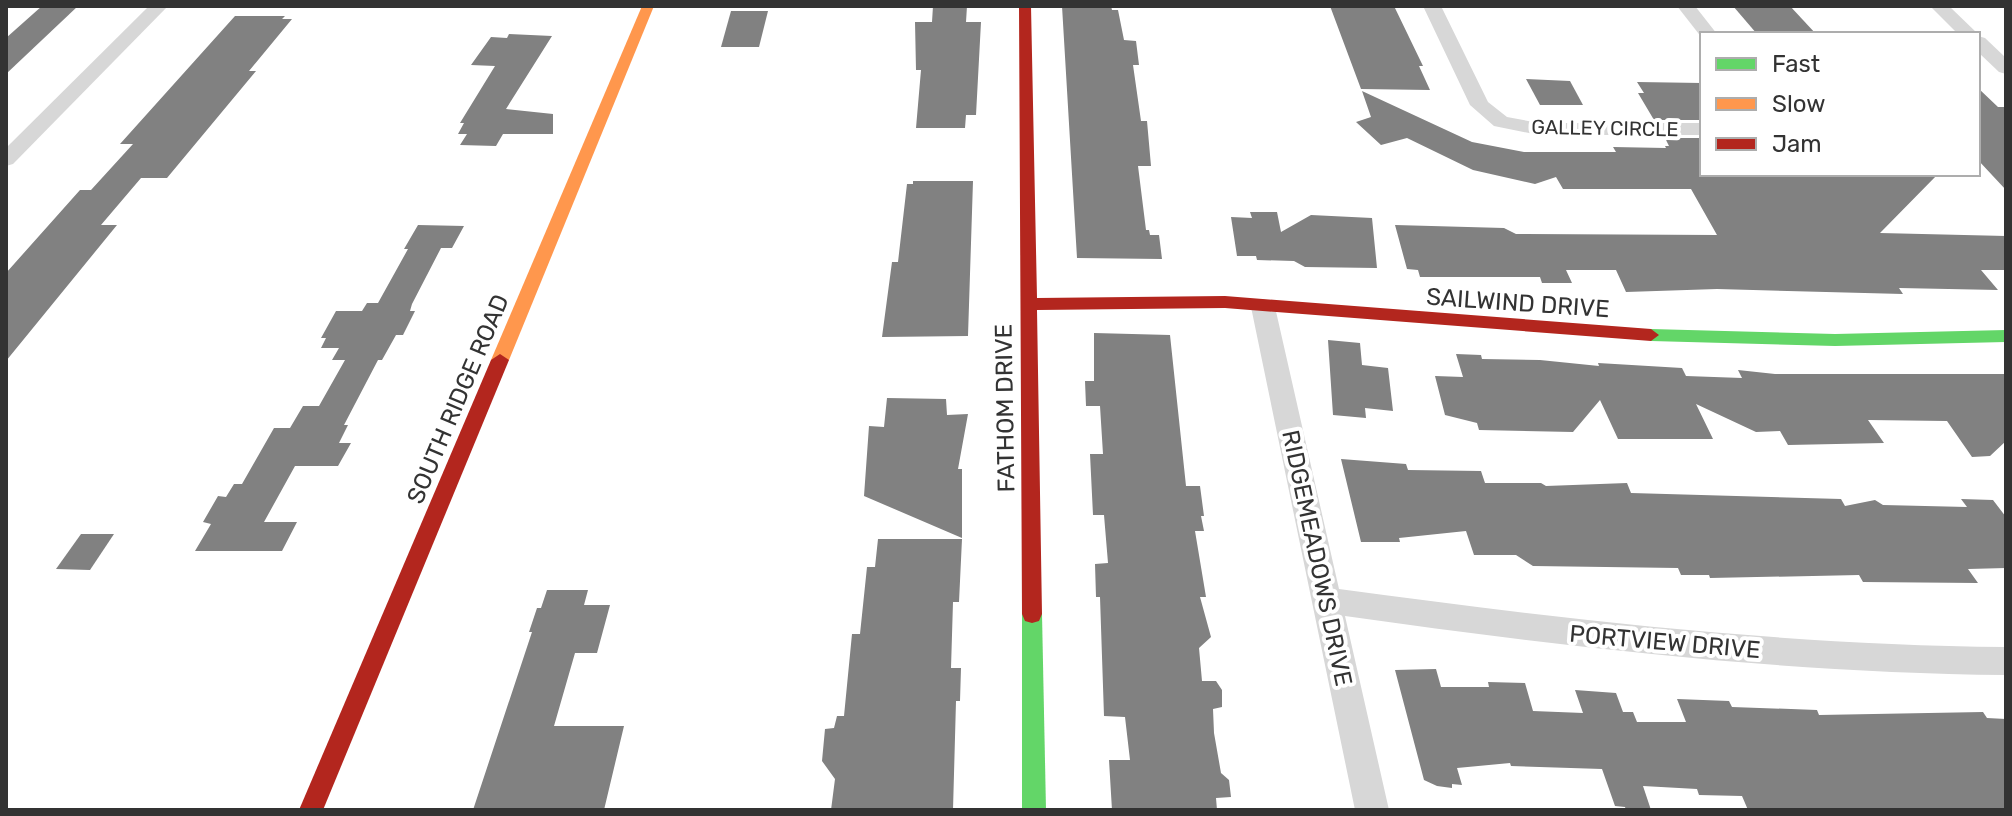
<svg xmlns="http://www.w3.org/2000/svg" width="2012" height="816" viewBox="0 0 2012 816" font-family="Rubik,sans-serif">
<rect width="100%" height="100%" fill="#fff"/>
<g fill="#818181">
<path d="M 42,6 L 78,6 L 6,74 L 6,38 Z"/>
<path d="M 933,6 L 967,6 L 966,22 L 981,22 L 976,115 L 966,115 L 965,128 L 916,128 L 921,70 L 916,70 L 915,22 L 932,22 Z"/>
<path d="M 1062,6 L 1111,6 L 1112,10 L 1118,10 L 1124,40 L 1136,41 L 1139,65 L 1133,65 L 1141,121 L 1147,121 L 1151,166 L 1138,166 L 1146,230 L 1149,230 L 1150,235 L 1159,235 L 1162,259 L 1077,258 Z"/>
<path d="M 1330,6 L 1394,6 L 1423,66 L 1419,66 L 1430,90 L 1361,89 Z"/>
<path d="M 1733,6 L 1790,6 L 1816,34 L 1757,34 Z"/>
<path d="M 731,11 L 768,11 L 759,47 L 721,47 Z"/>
<path d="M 235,16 L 285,16 L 282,19 L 292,19 L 249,71 L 256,71 L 167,178 L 141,178 L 101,225 L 117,225 L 6,361 L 6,273 L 80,190 L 91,190 L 133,144 L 120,144 Z"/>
<path d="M 509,34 L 552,36 L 506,109 L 553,114 L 553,134 L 503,134 L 496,146 L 460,145 L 467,134 L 458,134 L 464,123 L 460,123 L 495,66 L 471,65 L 491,37 L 507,38 Z"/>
<path d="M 1526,79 L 1570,81 L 1583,105 L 1540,105 Z"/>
<path d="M 1637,82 L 1702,83 L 1702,120 L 1654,120 L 1638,93 L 1644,93 Z"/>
<path d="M 1978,88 L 1998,107 L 2006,107 L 2006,190 L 1978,160 Z"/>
<path d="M 1362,91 L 1472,142 L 1524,152 L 1616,152 L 1613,147 L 1666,148 L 1665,146 L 1669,146 L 1665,138 L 1702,138 L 1702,174 L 1938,174 L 1880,233 L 2006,236 L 2006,270 L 1981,270 L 1998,290 L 1899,288 L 1903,294 L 1717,289 L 1626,292 L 1616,270 L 1566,270 L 1572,283 L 1542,283 L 1540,277 L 1420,277 L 1418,270 L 1407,269 L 1395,225 L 1504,228 L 1516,234 L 1717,235 L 1691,189 L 1563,189 L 1556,177 L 1535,184 L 1473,170 L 1407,138 L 1381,145 L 1356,122 L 1371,117 Z"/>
<path d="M 913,181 L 973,181 L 968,336 L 882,337 L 892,262 L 898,262 L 907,184 L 913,184 Z"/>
<path d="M 1250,212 L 1277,212 L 1281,232 L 1311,215 L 1372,218 L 1377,268 L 1305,267 L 1294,261 L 1257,260 L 1256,256 L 1237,256 L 1231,217 L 1252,218 Z"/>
<path d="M 418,225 L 464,226 L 452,248 L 441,248 L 412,304 L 410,311 L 415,311 L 403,335 L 396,335 L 382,360 L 378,360 L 344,425 L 348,425 L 339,443 L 351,443 L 338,466 L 295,466 L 264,522 L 297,522 L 282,551 L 195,551 L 211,524 L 203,522 L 218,496 L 226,497 L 234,484 L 242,484 L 274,428 L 290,428 L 303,406 L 319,406 L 345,360 L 332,360 L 339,348 L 321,348 L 326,338 L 321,338 L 336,311 L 362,311 L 367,303 L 378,303 L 408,249 L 404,249 Z"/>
<path d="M 1094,333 L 1170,335 L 1186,486 L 1200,486 L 1204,516 L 1201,516 L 1204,531 L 1195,531 L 1206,597 L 1200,597 L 1211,637 L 1199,648 L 1202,681 L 1216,681 L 1222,690 L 1222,707 L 1213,709 L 1214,733 L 1221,773 L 1229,780 L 1231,797 L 1216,798 L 1217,810 L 1112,810 L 1109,760 L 1130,760 L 1125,717 L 1104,716 L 1100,597 L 1096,597 L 1095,564 L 1108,563 L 1104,515 L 1093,515 L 1090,454 L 1103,454 L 1100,406 L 1086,406 L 1085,381 L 1094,381 Z"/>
<path d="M 1328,340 L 1360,343 L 1362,365 L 1388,368 L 1393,411 L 1365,408 L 1366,418 L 1333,415 Z"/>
<path d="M 1456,354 L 1481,355 L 1482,359 L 1540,360 L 1599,366 L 1598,363 L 1682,368 L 1686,376 L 1742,378 L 1738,370 L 1775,374 L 2006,374 L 2006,441 L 1990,456 L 1972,457 L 1947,421 L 1868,420 L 1884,443 L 1788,445 L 1780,431 L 1756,432 L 1696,404 L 1713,439 L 1618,439 L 1600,400 L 1573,432 L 1479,430 L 1477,423 L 1445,415 L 1435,376 L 1463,377 Z"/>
<path d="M 887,398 L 946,399 L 947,415 L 968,414 L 958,469 L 962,469 L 962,538 L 864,496 L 869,426 L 884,427 Z"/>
<path d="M 1341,459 L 1406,464 L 1408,470 L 1481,471 L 1485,483 L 1541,483 L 1546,486 L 1627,483 L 1631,493 L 1841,499 L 1845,506 L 1875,500 L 1883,505 L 1967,507 L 1961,499 L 1993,500 L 2006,517 L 2006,568 L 1968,569 L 1978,583 L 1863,582 L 1859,575 L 1710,578 L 1709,575 L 1681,575 L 1678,568 L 1533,566 L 1516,555 L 1474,555 L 1466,531 L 1399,538 L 1400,542 L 1361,542 Z"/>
<path d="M 81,534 L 114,534 L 90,570 L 56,569 Z"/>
<path d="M 878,539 L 962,539 L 959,602 L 953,602 L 951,668 L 961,668 L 960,701 L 956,701 L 953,810 L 831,810 L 835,779 L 822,761 L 825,729 L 834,728 L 837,716 L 844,716 L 852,634 L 860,634 L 867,567 L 875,567 Z"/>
<path d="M 547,590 L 588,590 L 584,605 L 610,605 L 597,653 L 575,653 L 554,726 L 624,726 L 604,810 L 473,810 L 532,632 L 529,632 L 537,608 L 541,608 Z"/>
<path d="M 1436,669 L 1441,687 L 1489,687 L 1488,682 L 1525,683 L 1533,711 L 1583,713 L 1575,690 L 1616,693 L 1623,712 L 1633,712 L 1637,722 L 1686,722 L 1677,699 L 1729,701 L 1732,707 L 1817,710 L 1819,715 L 1983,712 L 1987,718 L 2006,719 L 2006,810 L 1748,810 L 1742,796 L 1699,795 L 1697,789 L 1643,786 L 1651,810 L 1626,810 L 1625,807 L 1615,806 L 1602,769 L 1511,766 L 1510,763 L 1457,768 L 1462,785 L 1452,784 L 1452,788 L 1437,786 L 1424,780 L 1395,670 Z"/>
</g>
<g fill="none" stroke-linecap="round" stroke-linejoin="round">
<g fill="#d7d7d7" fill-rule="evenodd">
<path d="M 149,6 L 168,6 L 13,164 L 6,166 L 6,148 Z"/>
<path d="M 1423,6 L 1441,6 L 1488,102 L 1507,117 L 1539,123 L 1702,123 L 1702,135 L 1539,135 L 1494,126 L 1470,105 Z"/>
<path d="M 1677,6 L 1695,6 L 1717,34 L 1702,34 L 1702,38 Z"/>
<path d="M 1930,6 L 1949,6 L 1978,34 L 1958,34 Z"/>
<path d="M 1978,36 L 1985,38 L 2006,58 L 2006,74 L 1999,72 L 1978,52 Z"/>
<path d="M 1263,299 L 1271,301 L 1275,307 L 1339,589 C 1561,619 1782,645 2006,647 L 2006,675 C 1784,673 1565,647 1345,616 L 1389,810 L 1355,810 L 1251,307 L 1255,301 Z"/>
</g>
<g fill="#63d668" fill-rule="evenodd">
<path d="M 1651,329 L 1835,334 L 2006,330 L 2006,342 L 1835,346 L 1651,341 L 1643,335 Z"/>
<path d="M 1032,605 L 1039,607 L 1042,614 L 1046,810 L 1022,810 L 1022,614 L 1025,607 Z"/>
</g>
<path fill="#ff974d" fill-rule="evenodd" d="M 642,6 L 654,6 L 509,360 L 500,366 L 494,364 L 491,360 Z"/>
<g fill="#b3261e" fill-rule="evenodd">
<path d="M 1019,6 L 1031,6 L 1037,298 L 1225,296 L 1651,329 L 1659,335 L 1651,341 L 1225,308 L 1037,310 L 1042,614 L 1039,621 L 1032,623 L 1025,621 L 1022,614 Z"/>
<path d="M 500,354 L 509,360 L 323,810 L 299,810 L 491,360 Z"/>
</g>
</g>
<g text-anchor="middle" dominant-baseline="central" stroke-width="8" stroke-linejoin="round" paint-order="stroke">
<g font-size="20" fill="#333" stroke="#fff">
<text transform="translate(1605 128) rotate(1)">GALLEY CIRCLE</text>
</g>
<g font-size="24" fill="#333" stroke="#fff">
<text transform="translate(1518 303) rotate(4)">SAILWIND DRIVE</text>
<text transform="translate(458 399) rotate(-67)">SOUTH RIDGE ROAD</text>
<text transform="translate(1005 408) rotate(-91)">FATHOM DRIVE</text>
<text transform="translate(1317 558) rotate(78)">RIDGEMEADOWS DRIVE</text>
<text transform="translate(1665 642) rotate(5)">PORTVIEW DRIVE</text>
</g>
</g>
<rect width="2012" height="816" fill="none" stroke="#333333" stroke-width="16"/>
<rect x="1700" y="32" width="280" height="144" fill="#ffffff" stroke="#adadad" stroke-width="2"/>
<rect x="1716" y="58" width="40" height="12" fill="#63d668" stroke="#adadad" stroke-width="2"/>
<text x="1772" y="72" font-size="24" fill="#333333">Fast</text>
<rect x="1716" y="98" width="40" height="12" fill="#ff974d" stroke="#adadad" stroke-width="2"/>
<text x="1772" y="112" font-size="24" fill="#333333">Slow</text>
<rect x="1716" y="138" width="40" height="12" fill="#b3261e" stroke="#adadad" stroke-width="2"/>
<text x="1772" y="152" font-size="24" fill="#333333">Jam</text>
</svg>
